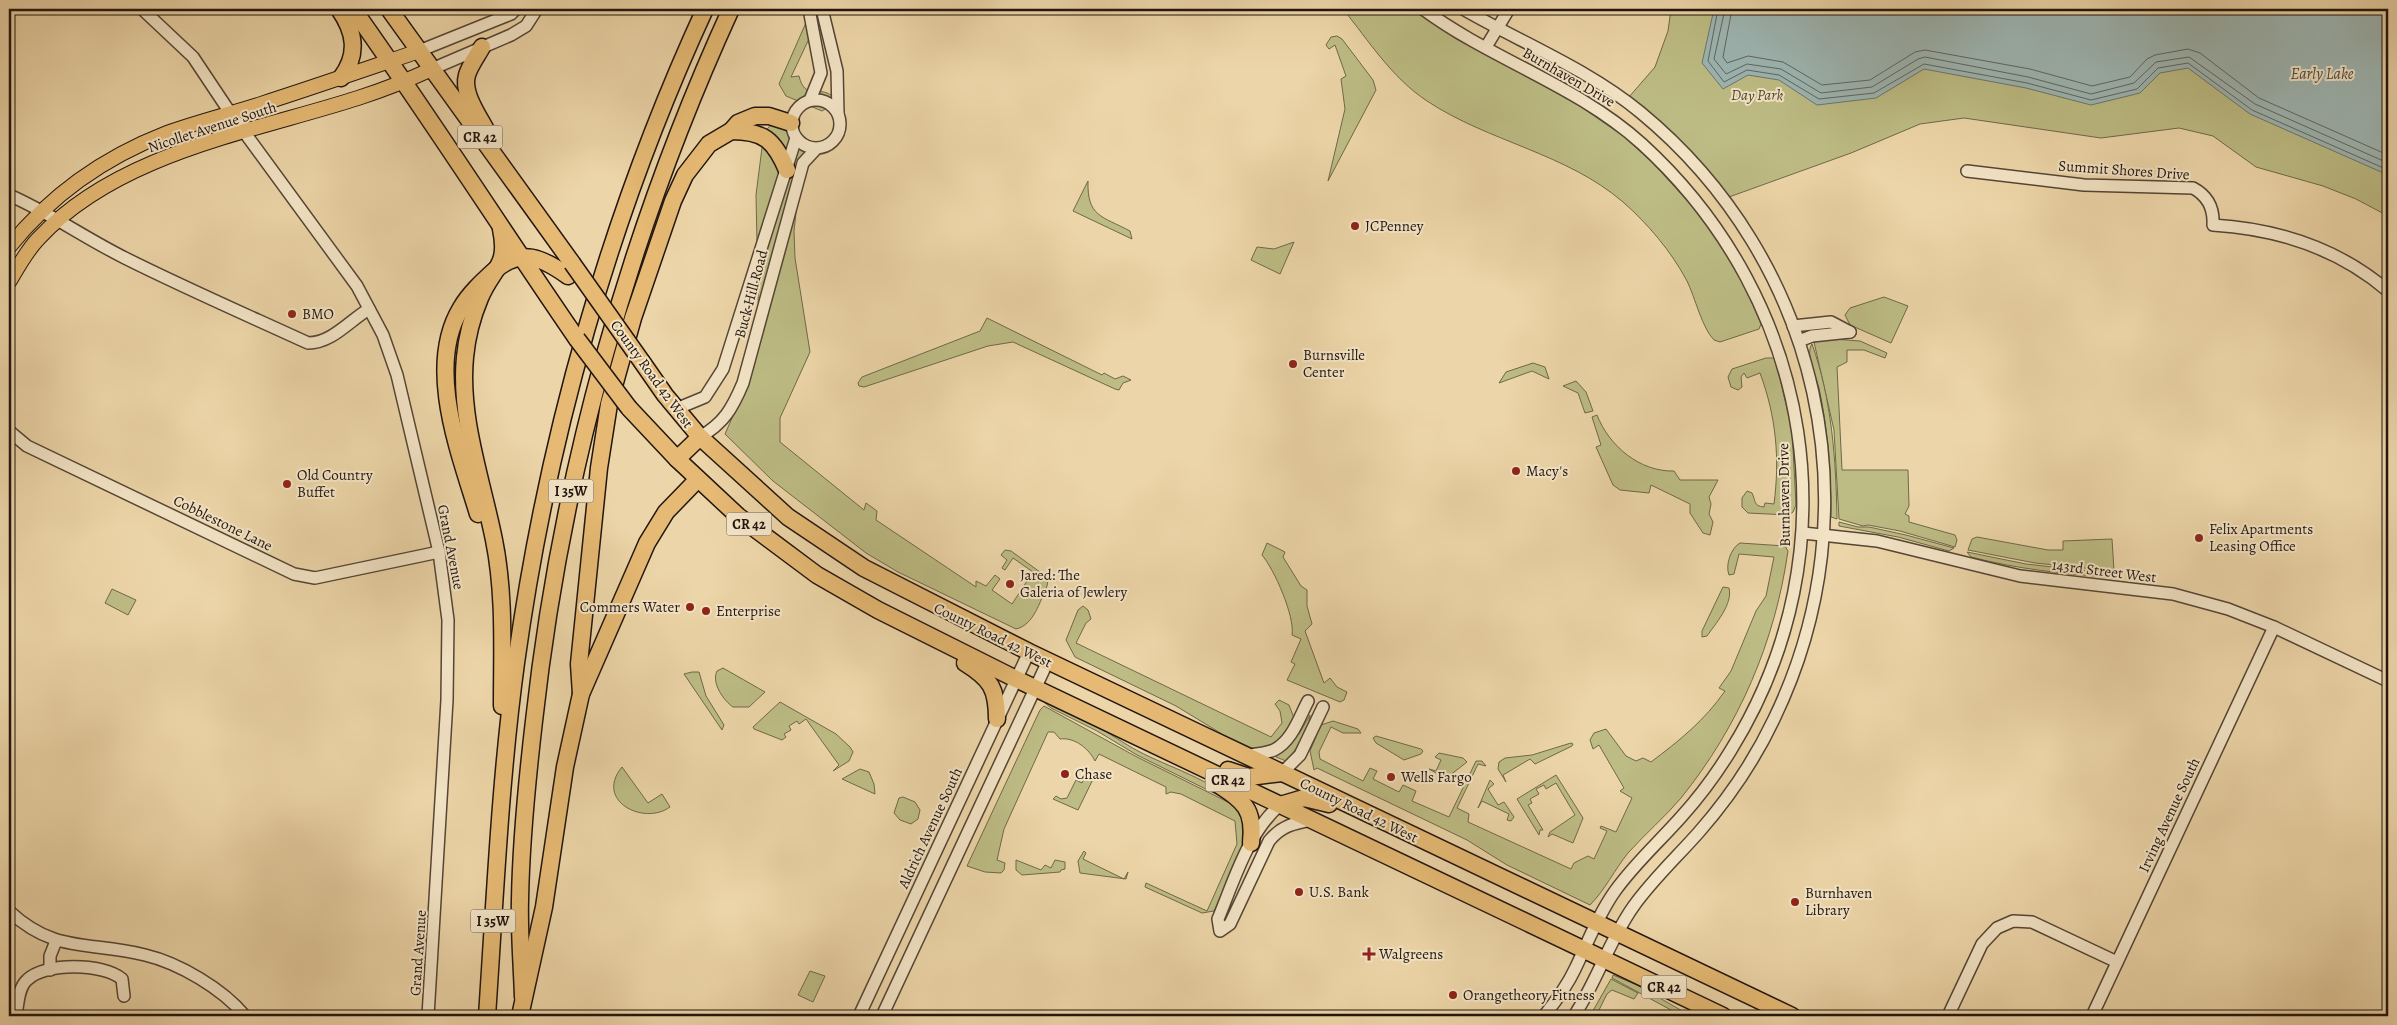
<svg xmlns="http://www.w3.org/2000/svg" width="2397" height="1025" viewBox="0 0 2397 1025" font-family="Alegreya,serif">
<rect width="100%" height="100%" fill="#ecd5a8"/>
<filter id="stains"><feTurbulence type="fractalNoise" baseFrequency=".004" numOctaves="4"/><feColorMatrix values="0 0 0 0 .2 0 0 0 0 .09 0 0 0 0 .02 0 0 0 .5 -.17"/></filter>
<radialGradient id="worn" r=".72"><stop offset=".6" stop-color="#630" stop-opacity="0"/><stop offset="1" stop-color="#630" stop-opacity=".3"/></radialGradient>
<g fill="#bdbc84" stroke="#6f684a">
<path d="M 812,9 L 823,9 L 791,77 L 799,76 C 805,101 819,85 832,96 L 831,106 L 822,111 L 786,96 L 779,84 Z"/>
<path d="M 1343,9 L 1413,9 L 1458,40 L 1564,95 L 1623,136 L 1652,162 L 1702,217 L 1741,278 L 1761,324 L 1759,329 L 1720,342 L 1714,340 C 1702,328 1695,297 1687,281 C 1671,251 1648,224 1623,202 C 1566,153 1489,142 1427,101 C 1391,77 1369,41 1343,9 Z"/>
<path d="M 1671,9 L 2388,9 L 2388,216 L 2356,199 L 2323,186 L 2256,167 L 2213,136 L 2179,128 L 2101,138 L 1964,118 L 1920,124 L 1851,153 L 1729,197 C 1699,159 1666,128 1629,97 L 1655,67 L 1668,31 Z"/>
<path d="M 1337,36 L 1342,39 L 1373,80 L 1376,90 L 1328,181 L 1345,109 L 1341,79 L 1346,76 L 1335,45 L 1329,49 L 1326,45 L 1331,37 Z"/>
<path d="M 771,125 C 784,125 806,133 811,145 L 797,204 L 794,231 L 795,258 L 810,352 L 780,418 L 780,442 L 864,510 L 866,503 L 877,511 L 876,520 L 976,587 L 976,581 L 986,586 L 995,575 L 1000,579 L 992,590 L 1012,604 L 1033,572 L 1013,558 L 1005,570 L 1002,568 L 1007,560 L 1001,555 L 1005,550 L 1011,551 L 1044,575 L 1048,580 L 1047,586 C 1040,601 1034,625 1016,629 L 898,572 L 866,553 L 773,481 L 725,434 L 751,375 L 759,339 L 756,195 L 764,132 Z"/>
<path d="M 1088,181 C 1087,217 1102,216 1130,231 L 1132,239 L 1073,211 Z"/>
<path d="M 1294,242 L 1280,274 L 1251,260 L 1257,247 L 1274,249 Z"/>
<path d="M 1884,297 L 1908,306 L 1891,343 L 1850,325 L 1845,315 L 1850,308 Z"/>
<path d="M 987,318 L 1102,375 L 1104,373 L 1115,379 L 1123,376 L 1131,380 L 1123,383 L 1119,390 L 1115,389 L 1013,342 L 988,346 L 864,387 L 859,386 L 858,383 L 862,377 L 980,331 Z"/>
<path d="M 1833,339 L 1860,341 L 1887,353 L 1885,358 L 1864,350 L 1847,350 L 1847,362 L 1837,367 L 1842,470 L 1908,470 L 1909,506 L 1905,514 L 1909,516 L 1909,522 L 1955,535 L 1957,540 L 1955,547 L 1900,531 L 1868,525 L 1863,526 L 1839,519 L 1834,430 L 1814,342 Z"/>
<path d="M 1812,344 C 1832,400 1836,460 1837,519 L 1831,517 C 1831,474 1828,430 1819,388 C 1816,376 1805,354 1812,344 Z"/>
<path d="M 1766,358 L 1774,358 L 1776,362 L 1792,430 L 1796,505 L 1793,512 L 1789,515 L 1748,513 L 1742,507 L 1742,498 L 1747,491 L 1752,493 C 1756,501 1753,506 1764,507 L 1765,503 L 1774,504 C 1780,458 1776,416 1760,373 L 1747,378 L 1744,373 L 1741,377 L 1742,387 L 1738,390 L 1731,387 L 1728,377 L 1732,369 Z"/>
<path d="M 1533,363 L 1545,367 L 1549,379 L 1532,371 L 1499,383 L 1506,372 Z"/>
<path d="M 1576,381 L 1586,392 L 1593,411 L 1585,413 L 1578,393 L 1563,386 Z"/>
<path d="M 1597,415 C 1609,446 1640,472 1674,471 L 1680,480 L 1718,480 L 1709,497 L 1711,504 L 1709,514 L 1713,522 L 1710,535 L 1703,533 L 1690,513 L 1690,504 L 1651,485 L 1649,493 L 1620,490 L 1613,485 L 1596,447 L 1601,445 L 1592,417 Z"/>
<path d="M 1839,522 L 1858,527 L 1869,527 L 1906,535 L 1954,548 L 1949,551 L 1898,537 L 1839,526 Z"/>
<path d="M 1977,537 L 2048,550 L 2063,550 L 2063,541 L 2112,539 L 2114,571 L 2035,563 L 1968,550 L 1972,539 Z"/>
<path d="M 1267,543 L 1285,552 L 1283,557 L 1301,586 L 1307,590 L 1307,606 L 1312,624 L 1305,631 L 1324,683 L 1330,678 L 1337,687 L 1347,692 L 1344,700 L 1340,702 L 1287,680 L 1295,664 L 1291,662 L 1301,639 L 1292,635 C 1295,616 1274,569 1262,555 Z"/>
<path d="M 1740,543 L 1785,546 L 1788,551 C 1775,642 1739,726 1681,798 C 1665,817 1645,834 1628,853 C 1615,869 1605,890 1590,905 L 1507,865 L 1467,840 L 1317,768 L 1314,770 L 1310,751 L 1321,725 L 1333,721 L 1358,729 L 1361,733 L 1343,733 L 1331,727 L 1319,752 L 1320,759 L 1363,781 L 1370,768 L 1377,771 L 1373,779 L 1399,792 L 1403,785 L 1416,791 L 1412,801 L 1449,817 L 1476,761 L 1482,761 L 1486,766 L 1478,764 L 1457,808 L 1469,814 L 1468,822 L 1571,869 L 1574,863 L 1588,856 L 1594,859 L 1607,831 L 1600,828 L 1601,826 L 1616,832 L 1632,798 L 1620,791 L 1624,788 L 1599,745 L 1593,749 L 1590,740 L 1594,733 L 1606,729 L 1626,756 L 1636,761 L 1643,758 L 1651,762 C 1679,741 1705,720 1725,691 L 1719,688 L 1731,671 L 1756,611 L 1766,596 L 1774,557 L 1739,554 L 1734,574 L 1729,575 C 1725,565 1731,548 1740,543 Z"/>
<path d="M 1967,552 L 2026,564 L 2114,574 L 2110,577 C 2064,574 2017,569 1971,557 Z"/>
<path d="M 1723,587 L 1729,588 C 1733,604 1716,623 1707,636 L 1702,637 L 1702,631 Z"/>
<path d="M 112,589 L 136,600 L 128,615 L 105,603 Z"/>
<path d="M 1083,606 L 1088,610 L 1091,619 L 1086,623 L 1076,643 L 1271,737 L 1282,723 L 1280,711 L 1275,704 L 1279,700 L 1289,705 L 1294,718 L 1283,738 L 1269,747 L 1252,748 L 1222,734 L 1176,706 L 1075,657 L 1066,640 L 1078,610 Z"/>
<path d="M 723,668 L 765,692 L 749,707 L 733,707 C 724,701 711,683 717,671 Z"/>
<path d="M 692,672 L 699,672 L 706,696 L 724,725 L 722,730 L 684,674 Z"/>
<path d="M 780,702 L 836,734 L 850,747 L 853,752 L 849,761 L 833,771 L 839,765 L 806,719 L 799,724 L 797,721 L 789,726 L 791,730 L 784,734 L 786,737 L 782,740 L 754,729 L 753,727 Z"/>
<path d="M 1045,703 C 1077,709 1110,736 1138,751 C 1168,767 1213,780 1236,804 L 1137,755 L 1097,731 L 1051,708 Z"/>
<path d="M 1044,706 L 1137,757 L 1240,808 L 1248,836 L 1214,911 L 1202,913 L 1145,887 L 1146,883 L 1207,911 L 1237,844 L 1235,821 L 1181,794 L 1171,792 L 1166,794 L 1166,787 L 1099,754 L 1095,761 C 1089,749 1075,737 1060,739 L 1054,732 L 1048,732 L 1004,829 L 997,860 L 1005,863 L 1004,870 L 1001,873 L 985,872 L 967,866 L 1040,710 Z"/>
<path d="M 1310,715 C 1310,726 1294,755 1286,761 L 1276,757 L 1275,754 L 1299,734 Z"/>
<path d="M 1376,736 L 1421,749 L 1423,751 L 1421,754 L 1404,760 L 1376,743 L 1373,738 Z"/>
<path d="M 1571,743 L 1573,744 L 1572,746 L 1535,764 L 1530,759 L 1503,775 L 1506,782 L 1498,769 L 1499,762 L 1505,758 L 1532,755 Z"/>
<path d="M 1439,753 L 1463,758 L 1467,762 L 1449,776 L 1443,777 L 1429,769 L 1436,771 L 1441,760 L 1435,757 Z"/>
<path d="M 622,767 L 648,803 L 662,794 L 670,807 C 644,826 594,801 622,767 Z"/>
<path d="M 860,769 L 869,772 L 874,784 L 875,794 L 842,779 Z"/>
<path d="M 1091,772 L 1096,773 L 1078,810 L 1053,799 L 1056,796 L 1061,799 L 1067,798 L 1076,780 L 1082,783 L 1085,776 Z"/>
<path d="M 1556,775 L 1583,818 L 1573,843 L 1552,834 L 1548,837 L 1550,832 L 1575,815 L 1556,783 L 1546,789 L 1544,785 L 1536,789 L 1539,794 L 1530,799 L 1532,803 L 1528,805 L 1543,830 L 1540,830 L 1539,835 L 1517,799 Z"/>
<path d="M 1490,780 L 1494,784 L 1488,789 L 1498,805 L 1504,802 L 1514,817 L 1511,821 L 1507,820 L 1509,814 L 1482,801 L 1478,808 Z"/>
<path d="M 903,797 L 915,802 L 920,810 L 918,819 L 911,824 L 900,820 L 894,813 L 899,798 Z"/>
<path d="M 1084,851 L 1086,853 L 1083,859 L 1124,879 L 1128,872 L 1126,879 L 1080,873 L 1078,861 Z"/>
<path d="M 1016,860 L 1041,870 L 1045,865 L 1051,868 L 1055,860 L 1065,862 L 1065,869 L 1061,870 L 1060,872 L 1022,875 L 1016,870 Z"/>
<path d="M 810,971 L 825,976 L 813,1002 L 798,995 Z"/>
<path d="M 1613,975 L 1637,985 L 1691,1016 L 1682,1016 L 1612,978 Z"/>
<path d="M 1611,979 L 1638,993 L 1634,999 L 1612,990 L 1607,994 L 1596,1016 L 1590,1016 Z"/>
</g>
<path fill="#9db6b3" stroke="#6b7671" d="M 1714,9 L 2388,9 L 2388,175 L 2250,114 L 2188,68 L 2160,73 L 2140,93 L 2091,105 L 2026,88 L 1924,69 L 1876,98 L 1817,105 L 1779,80 L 1748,75 L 1723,89 L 1702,63 Z"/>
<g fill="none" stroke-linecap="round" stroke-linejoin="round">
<g stroke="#5f6661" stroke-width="1">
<path d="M 1718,9 L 1708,61 L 1724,82 L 1747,70 L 1779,75 L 1819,99 L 1874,93 L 1924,64 L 2027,83 L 2091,100 L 2137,89 L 2158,68 L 2188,63 L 2252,110 L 2388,170"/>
<path d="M 1725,9 L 1714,59 L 1726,74 L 1747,64 L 1781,69 L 1821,93 L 1872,87 L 1918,59 L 1925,57 L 2028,77 L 2091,94 L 2134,83 L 2156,62 L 2189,57 L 2255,104 L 2388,163"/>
<path d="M 1732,9 L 1723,57 L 1727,63 L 1748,56 L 1783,62 L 1822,85 L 1870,80 L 1915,52 L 1925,50 L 2030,69 L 2092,86 L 2130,77 L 2147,59 L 2155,55 L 2188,49 L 2200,53 L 2259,98 L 2388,155"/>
</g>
<g stroke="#544535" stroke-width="14">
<g id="minor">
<path d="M 142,9 L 193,57 L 231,114 L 357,286 L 383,335 L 397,375 L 439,552 L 448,620 L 447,700 L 428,1016"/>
<path d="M 809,9 L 821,73 L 810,100"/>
<path d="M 822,9 L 837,71 L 838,113"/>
<path d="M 1423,9 C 1492,60 1577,85 1642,144 C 1814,301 1855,550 1731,750 C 1717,773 1700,796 1682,816 C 1660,841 1635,863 1615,891 C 1598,915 1588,942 1575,969 C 1567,986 1556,1001 1544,1016"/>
<path d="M 1463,9 C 1522,43 1586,68 1640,112 C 1820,260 1876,508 1774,719 C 1755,759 1728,799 1699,832 C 1677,857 1652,880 1633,907 C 1609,941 1597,981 1574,1016"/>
<path d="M 1486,47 L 1509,9"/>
<path d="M 419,51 L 511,14 L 516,9"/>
<path d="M 432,69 L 511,35 L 526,26 L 537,9"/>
<circle cx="816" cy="124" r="24"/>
<path d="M 1967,171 L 2084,185 L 2193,188 C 2208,196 2214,209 2213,225 C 2278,229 2338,248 2388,291"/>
<path d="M 9,195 C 50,213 85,238 125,258 C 185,288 247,315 308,343 C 332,343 349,321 369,309"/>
<path d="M 1793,326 L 1831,322 L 1850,332"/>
<path d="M 1799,341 L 1812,336 L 1850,332"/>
<path d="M 676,409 L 705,397 L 723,369 L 796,138"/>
<path d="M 9,431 L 27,446 L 294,574 L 315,578 L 439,552"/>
<path d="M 700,437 C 724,423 732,409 743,383 L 803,163 L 816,149"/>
<path d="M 1803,533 L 1877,541 L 2020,576 L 2173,594 L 2228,609 L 2274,627 L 2388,681"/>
<path d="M 1247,756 C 1255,754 1266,753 1274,750 C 1292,741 1299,718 1308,701"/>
<path d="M 1282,773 L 1300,755 L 1323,707"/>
<path d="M 1280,805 C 1248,832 1234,881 1218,919 L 1220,931 L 1230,924 L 1269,841 C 1281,826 1294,823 1312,820"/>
<path d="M 9,911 C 55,954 90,941 145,955 C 179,963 223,989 245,1016"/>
<path d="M 50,970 L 50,956 L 56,941"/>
<path d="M 16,1016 C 18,1005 18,988 27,980 C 45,962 103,963 122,979 L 124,996"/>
<path d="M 859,1016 L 1029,652"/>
<path d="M 882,1016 L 1048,661"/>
<path d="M 1948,1016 L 1982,944 L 1997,928 L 2013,921 L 2032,922 L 2117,962"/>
<path d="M 2092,1016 L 2274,627"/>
</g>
</g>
<g stroke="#21150f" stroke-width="16">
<g id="major">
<path d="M 9,247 C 50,196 105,157 167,133 C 197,122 230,114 261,104 C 314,87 366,69 419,51"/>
<path d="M 9,282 C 18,267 27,250 39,238 C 118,153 252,132 358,98 C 383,90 408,80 432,69"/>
</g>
</g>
<g stroke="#21150f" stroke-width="19">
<g id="highway">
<path d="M 339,9 C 355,32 359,54 341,78"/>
<path d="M 353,9 C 430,117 502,230 577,339"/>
<path d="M 389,9 L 572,263"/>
<path d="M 482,47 C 477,56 470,65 467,75 C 461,95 483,121 491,140"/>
<path d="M 731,131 C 764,131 774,140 787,170"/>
<path d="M 501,229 C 509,267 493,267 480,298 C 472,317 467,336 465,357 C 459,418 482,480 494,540 C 505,594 502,651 502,706"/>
<path d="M 642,362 L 665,395 L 700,437 L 788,517 L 864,568 L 1029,652 L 1792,1016"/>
<path d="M 629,408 L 677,459 L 738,516 L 817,575 L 878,610 L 1016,679 L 1723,1016"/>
<path d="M 677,459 L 700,437"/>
<path d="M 478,514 C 460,454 425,367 461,308 C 469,294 482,282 494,271 C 521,247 543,258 568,276"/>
<path d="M 965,663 C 991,679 997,689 997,719"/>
<path d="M 581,694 L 579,664 L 599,468 L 609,404 L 633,318 L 673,201 L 685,175 L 709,144 L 731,131 L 738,123 L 755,116 L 769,116 L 791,123"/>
<path d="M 1228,770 L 1249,777 L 1282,773"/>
<path d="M 1216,783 C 1243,801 1255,808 1251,843"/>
<path d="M 1280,805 L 1304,798 L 1329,804"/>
<path d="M 523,997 C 522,965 519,932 520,900 C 521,840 527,781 534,721 C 561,476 628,234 731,9"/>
<path d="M 487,1016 C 495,899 500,780 516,663 C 547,438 610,215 705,9"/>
<path d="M 520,1016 L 544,907 L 565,767 L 581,694 L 647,543 L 666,512 L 698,479"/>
</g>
</g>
<use href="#minor" stroke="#f3e4c6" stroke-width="11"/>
<use href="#major" stroke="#e6ba74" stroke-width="14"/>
<use href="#highway" stroke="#e6ba74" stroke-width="16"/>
<g stroke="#21150f" stroke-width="19" stroke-linecap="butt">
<g id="highway-bridge">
<path d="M 572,263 L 642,362"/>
<path d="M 577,339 L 629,408"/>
</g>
</g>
<use href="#highway-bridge" stroke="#e6ba74" stroke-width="16"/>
</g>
<g fill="#8f2418" stroke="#f3e4c6" stroke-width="2">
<circle cx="1355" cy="226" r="5"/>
<circle cx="292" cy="314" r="5"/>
<circle cx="1293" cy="364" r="5"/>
<circle cx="1516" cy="471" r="5"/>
<circle cx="287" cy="484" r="5"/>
<circle cx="2199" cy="538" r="5"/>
<circle cx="1010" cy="584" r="5"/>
<circle cx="690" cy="607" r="5"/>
<circle cx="706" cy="611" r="5"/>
<circle cx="1065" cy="774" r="5"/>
<circle cx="1391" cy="777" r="5"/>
<circle cx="1299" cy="892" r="5"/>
<circle cx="1795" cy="902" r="5"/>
<path d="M1366.5 946.5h5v5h5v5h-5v5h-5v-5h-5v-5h5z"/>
<circle cx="1453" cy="995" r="5"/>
</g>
<g text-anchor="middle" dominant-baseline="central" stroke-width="4" stroke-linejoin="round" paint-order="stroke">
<g fill="#f3e4c6" stroke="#605346" stroke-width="1">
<rect x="457.5" y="125.5" width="45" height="23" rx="4"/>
<rect x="548.5" y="479.5" width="45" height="23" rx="4"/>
<rect x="726.5" y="512.5" width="45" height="23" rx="4"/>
<rect x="1205.5" y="768.5" width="45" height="23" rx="4"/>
<rect x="470.5" y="909.5" width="45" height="23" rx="4"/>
<rect x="1641.5" y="975.5" width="45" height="23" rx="4"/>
</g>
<g font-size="14" font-weight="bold" fill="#21150f">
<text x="480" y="137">CR 42</text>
<text x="571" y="491">I 35W</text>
<text x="749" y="524">CR 42</text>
<text x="1228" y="780">CR 42</text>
<text x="493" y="921">I 35W</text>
<text x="1664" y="987">CR 42</text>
</g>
<g font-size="15" fill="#21150f" stroke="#f3e4c6">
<text transform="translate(1569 77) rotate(30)">Burnhaven Drive</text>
<text transform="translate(212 127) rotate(-18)">Nicollet Avenue South</text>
<text transform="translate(2124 170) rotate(4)">Summit Shores Drive</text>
<text transform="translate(751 294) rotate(-75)">Buck Hill Road</text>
<text transform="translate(652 374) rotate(54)">County Road 42 West</text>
<text transform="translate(1784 495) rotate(-91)">Burnhaven Drive</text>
<text transform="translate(223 523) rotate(26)">Cobblestone Lane</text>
<text transform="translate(451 547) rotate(79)">Grand Avenue</text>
<text transform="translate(2104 571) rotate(7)">143rd Street West</text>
<text transform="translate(993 635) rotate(26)">County Road 42 West</text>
<text transform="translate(1359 810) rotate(26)">County Road 42 West</text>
<text transform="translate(2169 815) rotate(-65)">Irving Avenue South</text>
<text transform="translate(930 828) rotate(-65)">Aldrich Avenue South</text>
<text transform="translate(418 953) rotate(-86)">Grand Avenue</text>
</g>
<g font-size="15" font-style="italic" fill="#504732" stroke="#f3e4c6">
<text x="1757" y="95">Day Park</text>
</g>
<g font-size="15" fill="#21150f" stroke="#f3e4c6" text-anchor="start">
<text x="1365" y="226">JCPenney</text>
<text x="302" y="314">BMO</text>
<text x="1303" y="355">Burnsville<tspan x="1303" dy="17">Center</tspan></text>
<text x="1526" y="471">Macy's</text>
<text x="297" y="475">Old Country<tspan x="297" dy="17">Buffet</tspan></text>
<text x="2209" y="529">Felix Apartments<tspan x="2209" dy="17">Leasing Office</tspan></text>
<text x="1020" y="575">Jared: The<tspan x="1020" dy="17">Galeria of Jewlery</tspan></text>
<text x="680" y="607" text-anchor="end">Commers Water</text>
<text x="716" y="611">Enterprise</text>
<text x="1075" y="774">Chase</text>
<text x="1401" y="777">Wells Fargo</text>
<text x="1309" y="892">U.S. Bank</text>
<text x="1805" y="893">Burnhaven<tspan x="1805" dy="17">Library</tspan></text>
<text x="1379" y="954">Walgreens</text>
<text x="1463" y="995">Orangetheory Fitness</text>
</g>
<g font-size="16" font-style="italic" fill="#4c4d48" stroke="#f3e4c6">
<text x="2322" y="74">Early Lake</text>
</g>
</g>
<rect width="2397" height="1025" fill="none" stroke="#ecd5a8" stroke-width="30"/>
<rect x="10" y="10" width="2377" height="1005" fill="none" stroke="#21150f" stroke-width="2.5"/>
<rect x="15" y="15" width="2367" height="995" fill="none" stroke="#21150f"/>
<rect width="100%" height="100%" filter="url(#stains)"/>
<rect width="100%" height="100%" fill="url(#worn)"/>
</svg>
